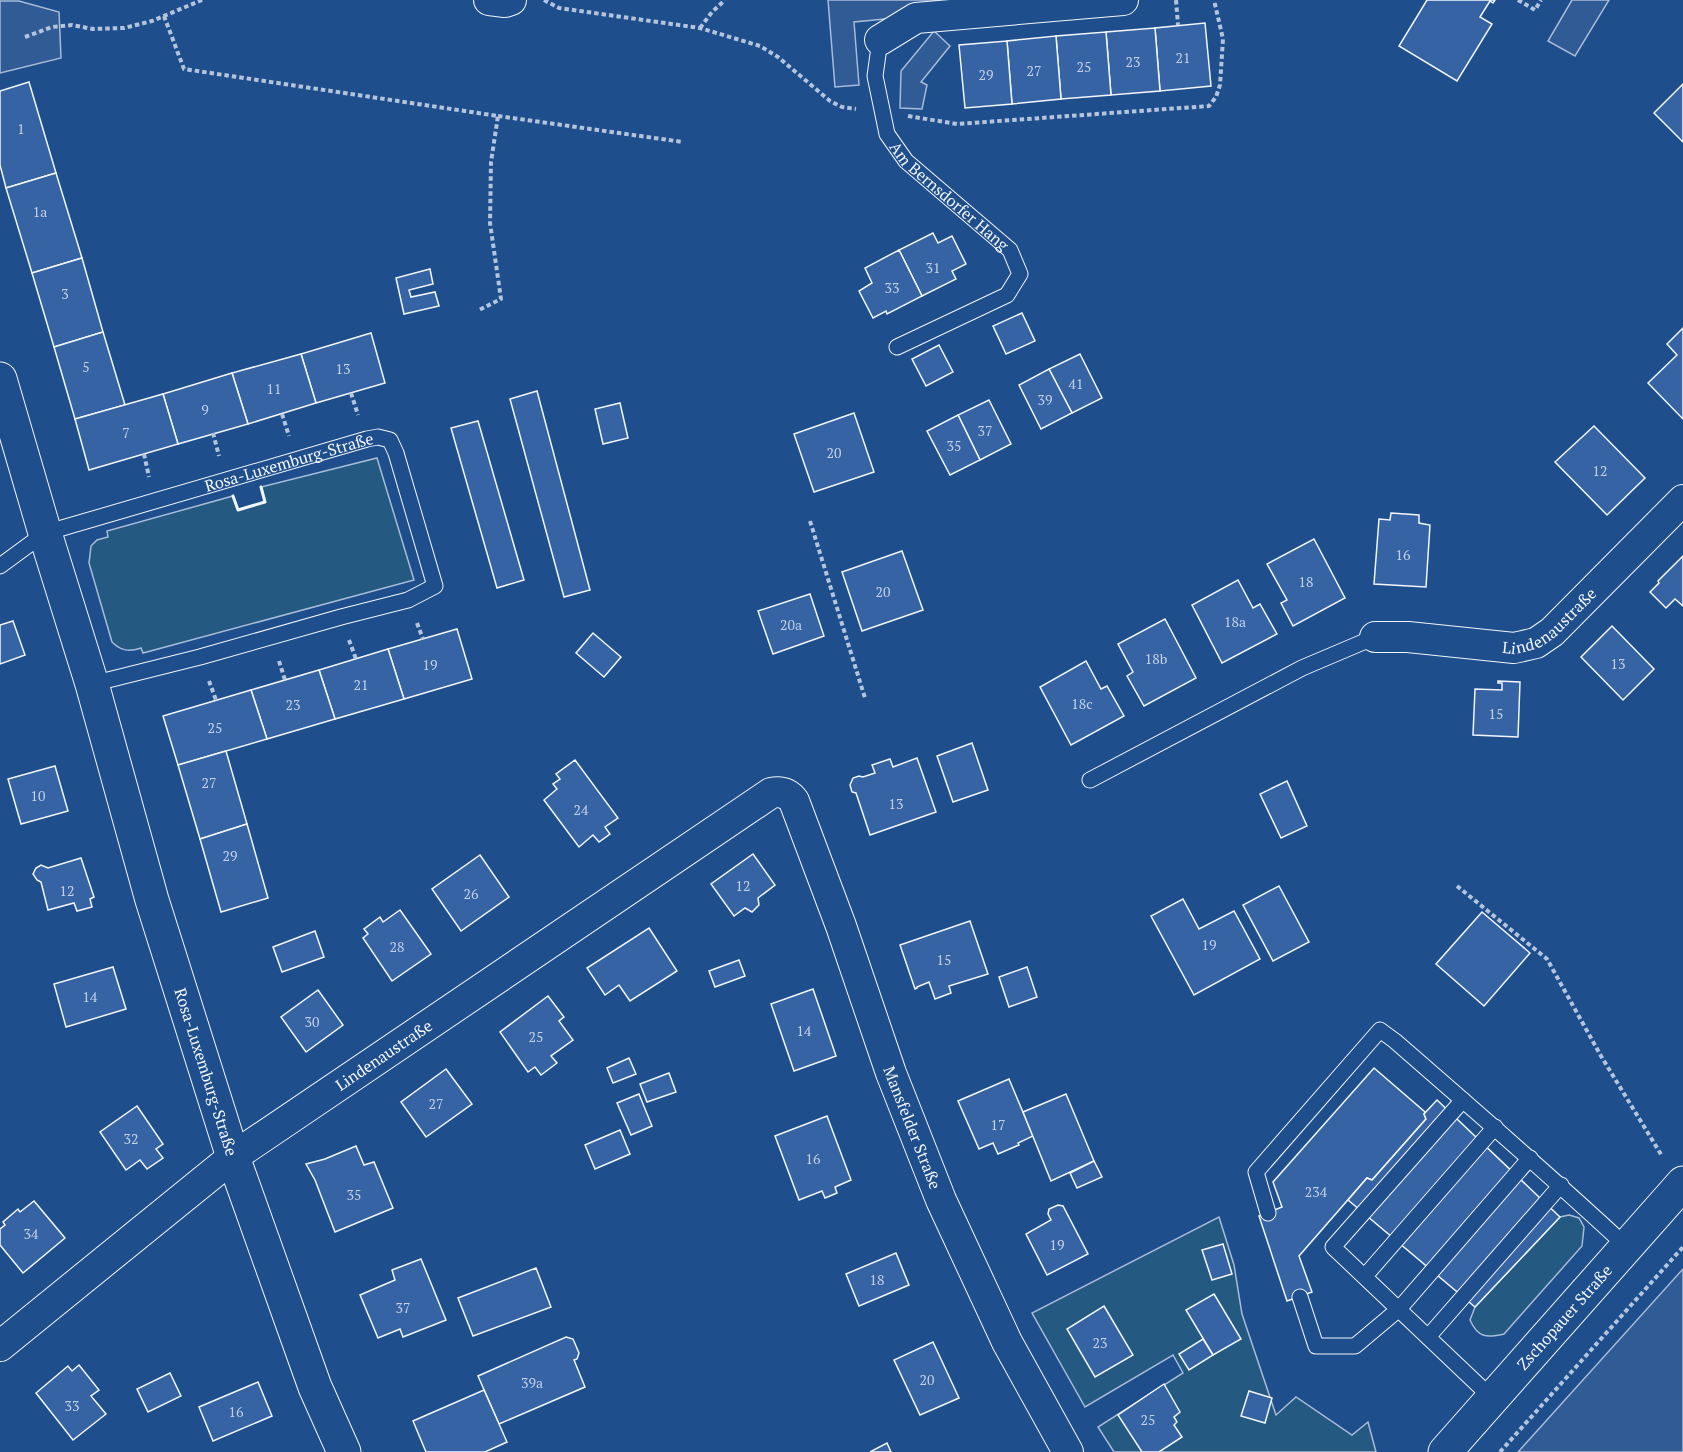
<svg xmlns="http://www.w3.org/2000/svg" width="1683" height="1452" viewBox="0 0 1683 1452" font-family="'PT Serif',serif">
<rect width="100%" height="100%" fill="#1f4e8c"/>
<g fill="#245a82" stroke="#a8bbd7" stroke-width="1.5">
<path d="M 377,458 L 414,580 L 143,653 L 141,648 C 129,652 121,651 112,642 L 89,563 L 91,546 L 97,540 L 108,537 L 107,531 L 233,496 L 238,510 L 265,502 L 261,487 Z"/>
<path d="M 1569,1215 L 1579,1218 L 1584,1227 L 1582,1246 L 1504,1334 C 1487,1338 1478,1338 1470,1320 L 1475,1307 L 1560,1217 Z"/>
<path d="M 1219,1217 L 1234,1265 L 1242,1314 L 1276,1415 L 1296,1397 L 1352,1435 L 1368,1422 L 1376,1452 L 1114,1452 L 1098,1427 L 1183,1373 L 1173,1355 L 1085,1407 L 1032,1313 Z"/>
</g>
<g fill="#305b95" stroke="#a8bbd7" stroke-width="1.5">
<path d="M 828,0 L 1084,0 L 854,22 L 859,85 L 835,87 Z"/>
<path d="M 1572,0 L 1609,0 L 1575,56 L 1548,41 Z"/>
<path d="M 0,1 L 19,1 L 59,12 L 61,58 L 0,73 Z"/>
<path d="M 934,31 L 950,46 L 921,82 L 927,85 L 922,109 L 900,108 L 901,71 Z"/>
<path d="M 1683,1269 L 1683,1452 L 1518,1452 Z"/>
</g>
<g fill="#3563a3" stroke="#f2f6ff" stroke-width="1.5">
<path d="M 1427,0 L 1495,0 L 1493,3 L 1490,1 L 1480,17 L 1492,24 L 1457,81 L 1399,46 Z"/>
<path d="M 1205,23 L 1211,86 L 1160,91 L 1155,28 Z"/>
<path d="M 1155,28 L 1160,91 L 1111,95 L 1106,32 Z"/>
<path d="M 1106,32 L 1111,95 L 1061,99 L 1056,36 Z"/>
<path d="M 1056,36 L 1061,99 L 1012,104 L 1007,41 Z"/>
<path d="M 1007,41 L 1012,104 L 965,108 L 959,45 Z"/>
<path d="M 29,82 L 56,173 L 6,188 L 0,165 L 0,91 Z"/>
<path d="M 1683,84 L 1683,142 L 1654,113 Z"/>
<path d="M 56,173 L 82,258 L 32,273 L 6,188 Z"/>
<path d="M 933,233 L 938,243 L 952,236 L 966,264 L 952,271 L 956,279 L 922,296 L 899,250 Z"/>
<path d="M 899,250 L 922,296 L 887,314 L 886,311 L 873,318 L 859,291 L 872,283 L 865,268 Z"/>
<path d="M 82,258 L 103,332 L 54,347 L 32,273 Z"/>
<path d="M 430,269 L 433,284 L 409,290 L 411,297 L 435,292 L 439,306 L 404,314 L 396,278 Z"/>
<path d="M 1022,313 L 1035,341 L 1006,354 L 993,326 Z"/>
<path d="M 1683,328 L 1683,419 L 1648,383 L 1677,355 L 1667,344 Z"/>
<path d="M 103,332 L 125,405 L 75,419 L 54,347 Z"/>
<path d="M 371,333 L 385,383 L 316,403 L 301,354 Z"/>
<path d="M 939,345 L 953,372 L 926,386 L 912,359 Z"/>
<path d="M 301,354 L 316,403 L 248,424 L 232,373 Z"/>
<path d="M 1080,354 L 1102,398 L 1072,413 L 1049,369 Z"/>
<path d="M 1049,369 L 1072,413 L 1041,429 L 1019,385 Z"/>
<path d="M 232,373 L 248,424 L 178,444 L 163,394 Z"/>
<path d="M 537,391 L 590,590 L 564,597 L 510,399 Z"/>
<path d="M 163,394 L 178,444 L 89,470 L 75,419 Z"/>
<path d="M 989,400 L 1011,444 L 980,460 L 958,415 Z"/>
<path d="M 620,403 L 628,438 L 603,444 L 595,409 Z"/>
<path d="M 854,413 L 874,472 L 814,492 L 794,434 Z"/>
<path d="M 958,415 L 980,460 L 950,475 L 927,431 Z"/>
<path d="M 478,421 L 524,580 L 497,588 L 451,428 Z"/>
<path d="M 1594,426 L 1645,478 L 1607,515 L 1555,462 Z"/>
<path d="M 1391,513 L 1419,515 L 1419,523 L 1430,525 L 1426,587 L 1374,584 L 1379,519 L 1390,520 Z"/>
<path d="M 1314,539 L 1345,598 L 1293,626 L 1281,603 L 1287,600 L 1267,564 Z"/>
<path d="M 902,551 L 923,610 L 862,631 L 842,572 Z"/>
<path d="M 1683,556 L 1683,606 L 1675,599 L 1666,608 L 1650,592 L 1659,583 L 1658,581 Z"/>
<path d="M 1238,580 L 1253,608 L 1260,604 L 1277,634 L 1222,663 L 1192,605 Z"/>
<path d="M 810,594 L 824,636 L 773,654 L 758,611 Z"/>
<path d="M 1165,619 L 1196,678 L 1144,706 L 1127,676 L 1133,672 L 1118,644 Z"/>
<path d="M 13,621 L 25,655 L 0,664 L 0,625 Z"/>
<path d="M 1612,626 L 1654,669 L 1623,700 L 1581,657 Z"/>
<path d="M 457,629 L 472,679 L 404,699 L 388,649 Z"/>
<path d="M 593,633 L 621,657 L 604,677 L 576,653 Z"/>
<path d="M 388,649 L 404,699 L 335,719 L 319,670 Z"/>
<path d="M 1086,661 L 1101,689 L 1107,686 L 1124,716 L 1071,745 L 1040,687 Z"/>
<path d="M 319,670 L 335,719 L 267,739 L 251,690 Z"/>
<path d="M 1498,681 L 1520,682 L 1518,737 L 1473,735 L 1475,689 L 1502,690 L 1502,683 L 1498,683 Z"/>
<path d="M 251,690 L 267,739 L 178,765 L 163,716 Z"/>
<path d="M 972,743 L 988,790 L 953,802 L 937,756 Z"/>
<path d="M 226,751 L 247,824 L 200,839 L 178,765 Z"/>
<path d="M 917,758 L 936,812 L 870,835 L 856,793 L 852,792 L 850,785 L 853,778 L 859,776 L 863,777 L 875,773 L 872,765 L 890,759 L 893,767 Z"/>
<path d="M 575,760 L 618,818 L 605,827 L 610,834 L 599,842 L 593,835 L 579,847 L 544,800 L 557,789 L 553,784 L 560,779 L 556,774 Z"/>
<path d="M 55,766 L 68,811 L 21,824 L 8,779 Z"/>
<path d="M 1287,781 L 1307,826 L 1281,838 L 1260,794 Z"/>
<path d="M 247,824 L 268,898 L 221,912 L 200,839 Z"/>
<path d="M 753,854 L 775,885 L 758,898 L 759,905 L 752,912 L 745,908 L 734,916 L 711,884 Z"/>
<path d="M 480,855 L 509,897 L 461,931 L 432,889 Z"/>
<path d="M 81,858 L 94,897 L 90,899 L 92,907 L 77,911 L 74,903 L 48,910 L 41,882 L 37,880 L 33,874 L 36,868 L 41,865 L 48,868 Z"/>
<path d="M 1279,886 L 1309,942 L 1273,961 L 1243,905 Z"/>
<path d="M 1183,899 L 1199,929 L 1234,911 L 1260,959 L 1194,995 L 1151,916 Z"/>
<path d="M 400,910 L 431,954 L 392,981 L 363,938 L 368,934 L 364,929 L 380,917 L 383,922 Z"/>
<path d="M 1482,912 L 1530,953 L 1484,1006 L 1436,964 Z"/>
<path d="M 970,921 L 988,974 L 949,986 L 951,993 L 935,999 L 929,982 L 917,987 L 917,988 L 915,989 L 900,945 Z"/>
<path d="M 649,928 L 677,971 L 630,1001 L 619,985 L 605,995 L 587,968 Z"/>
<path d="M 315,931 L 324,957 L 282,972 L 273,947 Z"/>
<path d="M 739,960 L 745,976 L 715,987 L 709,971 Z"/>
<path d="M 113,967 L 126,1009 L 66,1027 L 54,984 Z"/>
<path d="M 1027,967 L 1037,997 L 1009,1007 L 999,977 Z"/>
<path d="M 813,989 L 836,1056 L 794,1071 L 771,1004 Z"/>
<path d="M 318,990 L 343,1025 L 306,1052 L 281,1017 Z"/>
<path d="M 548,996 L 564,1017 L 559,1021 L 573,1040 L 551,1056 L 557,1063 L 541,1075 L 535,1067 L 528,1072 L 500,1032 Z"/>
<path d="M 629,1058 L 636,1074 L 613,1083 L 607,1068 Z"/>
<path d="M 1374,1068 L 1425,1112 L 1424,1114 L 1426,1119 L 1372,1180 L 1367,1178 L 1299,1256 L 1312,1292 L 1287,1301 L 1259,1216 L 1282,1207 L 1273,1182 Z"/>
<path d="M 446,1069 L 472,1104 L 426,1137 L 401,1102 Z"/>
<path d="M 669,1073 L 676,1092 L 647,1102 L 640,1084 Z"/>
<path d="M 1009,1079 L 1033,1136 L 1018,1143 L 1019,1145 L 998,1154 L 993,1143 L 979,1149 L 958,1101 Z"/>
<path d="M 639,1094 L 652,1126 L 631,1135 L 617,1103 Z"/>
<path d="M 1066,1094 L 1094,1161 L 1051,1181 L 1023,1112 Z"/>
<path d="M 1437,1100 L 1560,1217 L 1475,1307 L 1348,1200 L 1367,1178 L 1372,1180 L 1426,1119 L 1424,1114 Z"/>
<path d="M 137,1106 L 163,1144 L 156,1149 L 163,1158 L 147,1169 L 140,1160 L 126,1170 L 100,1132 Z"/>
<path d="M 827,1116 L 851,1180 L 835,1187 L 837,1193 L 825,1198 L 822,1191 L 799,1200 L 775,1136 Z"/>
<path d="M 620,1130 L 630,1154 L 595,1169 L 585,1145 Z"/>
<path d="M 356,1146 L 364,1165 L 374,1162 L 393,1208 L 335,1232 L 315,1180 L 306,1164 L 325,1159 Z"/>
<path d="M 1094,1161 L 1102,1177 L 1077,1188 L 1070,1173 Z"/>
<path d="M 34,1201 L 65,1238 L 23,1273 L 0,1245 L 0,1229 L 5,1225 L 3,1222 L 18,1209 L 20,1212 Z"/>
<path d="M 1058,1205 L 1063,1206 L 1088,1254 L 1047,1275 L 1026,1234 L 1051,1220 L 1048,1214 L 1049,1209 Z"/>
<path d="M 1223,1244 L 1232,1274 L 1212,1280 L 1202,1250 Z"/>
<path d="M 896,1253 L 909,1285 L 859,1306 L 846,1274 Z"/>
<path d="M 421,1259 L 446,1320 L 403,1337 L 400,1329 L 378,1338 L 360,1295 L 395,1280 L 392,1270 Z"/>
<path d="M 536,1268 L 551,1307 L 473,1336 L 458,1298 Z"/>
<path d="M 1214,1294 L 1241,1339 L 1213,1355 L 1186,1310 Z"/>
<path d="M 1104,1306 L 1133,1355 L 1095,1377 L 1067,1329 Z"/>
<path d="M 566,1337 L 573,1339 L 579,1353 L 577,1359 L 574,1360 L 585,1387 L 499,1424 L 478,1376 Z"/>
<path d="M 1203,1339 L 1213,1355 L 1189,1370 L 1179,1354 Z"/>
<path d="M 933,1342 L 959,1398 L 920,1415 L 894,1360 Z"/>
<path d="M 79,1365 L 99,1390 L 91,1396 L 106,1414 L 73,1440 L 36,1393 L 68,1366 L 72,1371 Z"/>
<path d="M 170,1373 L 181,1396 L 148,1412 L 137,1389 Z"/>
<path d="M 258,1382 L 272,1416 L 213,1441 L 199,1407 Z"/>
<path d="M 1164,1384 L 1180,1412 L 1174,1417 L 1177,1422 L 1174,1425 L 1182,1437 L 1159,1452 L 1142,1452 L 1118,1415 Z"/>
<path d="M 484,1390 L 507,1442 L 485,1452 L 426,1452 L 413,1421 Z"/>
<path d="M 1249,1391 L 1272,1398 L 1265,1423 L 1241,1416 Z"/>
<path d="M 887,1443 L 891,1452 L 870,1452 Z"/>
</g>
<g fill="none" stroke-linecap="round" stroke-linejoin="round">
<g stroke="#f2f6ff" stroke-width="17">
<g id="service">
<path id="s1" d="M 880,40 L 875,76 L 887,134 L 906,161 L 1010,250 L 1020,274 L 1007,295 L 897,347"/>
<path id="s2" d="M 0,566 L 45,533 L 367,439 L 378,437 L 390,440 L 396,453 L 435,586 L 408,600 L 341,617 L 200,657 L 92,684"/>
<path d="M 1090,780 L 1302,668 L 1375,637"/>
<path d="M 1463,1100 L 1333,1247 L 1492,1398"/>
<path d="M 1268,1213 L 1256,1172 L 1380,1030 L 1395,1041 C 1473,1109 1551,1176 1627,1247"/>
<path d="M 1365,1276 L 1495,1127"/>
<path d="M 1300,1297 L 1316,1346 L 1355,1346 L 1399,1309 L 1530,1158"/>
<path d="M 1428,1337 L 1561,1185"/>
</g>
</g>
<g stroke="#f2f6ff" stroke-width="32">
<g id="minor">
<path d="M 489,0 L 505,2 L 511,0"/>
<path d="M 880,40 L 916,18 L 1123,0"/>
<path id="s3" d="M 1375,637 L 1408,637 L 1514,648 L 1536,643 L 1552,632 L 1683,500"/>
<path id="s4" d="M 0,1346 L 233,1157 L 771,793 C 781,791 788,793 794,801 L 841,926 L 891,1073 L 941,1200 L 1007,1342 L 1068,1452"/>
</g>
</g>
<g stroke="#f2f6ff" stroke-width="35">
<g id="tertiary">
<path id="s5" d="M 0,379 L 45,533 L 92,684 L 152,900 L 233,1157 L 315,1387 L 344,1452"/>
</g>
</g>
<g stroke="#f2f6ff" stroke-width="35">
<g id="primary">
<path id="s6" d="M 1445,1452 L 1683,1183"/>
</g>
</g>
<g stroke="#b3c4dc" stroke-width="4" stroke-dasharray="4.5 3" stroke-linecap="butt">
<path d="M 544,0 L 559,8 L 700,28 L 760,46 L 778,57 L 830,101 L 842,107 L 856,109"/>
<path d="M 1176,0 L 1178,25"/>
<path d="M 1518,0 L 1535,10 L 1541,0"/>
<path d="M 164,16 L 184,69 L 498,116 L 491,162 L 490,223 L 501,299 L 479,310"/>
<path d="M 700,28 L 712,12 L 725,0"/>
<path d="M 25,37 L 52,27 L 72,25 L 93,29 L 124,28 L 152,21 L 202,0"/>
<path d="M 498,116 L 683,142"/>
<path d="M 908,116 L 957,124 L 1209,106 L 1216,97 L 1220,85 L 1223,39 L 1214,0"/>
<path d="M 351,393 L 358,415"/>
<path d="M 282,414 L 289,436"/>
<path d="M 213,433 L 219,456"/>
<path d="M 144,454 L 149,477"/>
<path d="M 810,521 L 865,698"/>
<path d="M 417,623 L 423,639"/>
<path d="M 349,640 L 356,659"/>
<path d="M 279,661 L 285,680"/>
<path d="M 209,681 L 216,700"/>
<path d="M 1457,886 L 1547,959 L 1601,1056 L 1662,1156"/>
<path d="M 1500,1452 L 1683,1247"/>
</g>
<use href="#service" stroke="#1f4e8c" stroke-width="15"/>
<use href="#minor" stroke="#1f4e8c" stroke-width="30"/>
<use href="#tertiary" stroke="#1f4e8c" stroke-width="33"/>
<use href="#primary" stroke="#1f4e8c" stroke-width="33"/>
<path stroke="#f2f6ff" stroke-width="3" d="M 233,496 L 238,510 L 265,502 L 261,487"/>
</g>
<g text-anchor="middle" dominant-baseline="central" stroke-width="4.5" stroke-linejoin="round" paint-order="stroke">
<g font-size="14" fill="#c3d1e8">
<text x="1183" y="57">21</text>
<text x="1133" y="61">23</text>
<text x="1084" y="66">25</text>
<text x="1034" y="70">27</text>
<text x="986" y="74">29</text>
<text x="21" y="128">1</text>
<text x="40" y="211">1a</text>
<text x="933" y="267">31</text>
<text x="892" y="287">33</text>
<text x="65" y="293">3</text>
<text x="86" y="366">5</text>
<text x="343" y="368">13</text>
<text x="1076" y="383">41</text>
<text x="274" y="388">11</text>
<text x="1045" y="399">39</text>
<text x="205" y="409">9</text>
<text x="985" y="430">37</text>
<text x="126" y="432">7</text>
<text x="954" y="445">35</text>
<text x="834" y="452">20</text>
<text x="1600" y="470">12</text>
<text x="1403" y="554">16</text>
<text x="1306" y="581">18</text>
<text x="883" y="591">20</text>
<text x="1235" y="621">18a</text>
<text x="791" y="624">20a</text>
<text x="1156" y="658">18b</text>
<text x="1618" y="663">13</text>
<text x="430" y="664">19</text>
<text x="361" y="684">21</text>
<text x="1082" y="703">18c</text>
<text x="293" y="704">23</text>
<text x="1496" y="713">15</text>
<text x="215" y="727">25</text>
<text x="209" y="782">27</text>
<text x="38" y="795">10</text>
<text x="896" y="803">13</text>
<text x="581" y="809">24</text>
<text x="230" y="855">29</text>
<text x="743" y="885">12</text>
<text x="67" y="890">12</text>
<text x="471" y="893">26</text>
<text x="1209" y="944">19</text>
<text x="397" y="946">28</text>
<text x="944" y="959">15</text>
<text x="90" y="996">14</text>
<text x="312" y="1021">30</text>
<text x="804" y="1030">14</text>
<text x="536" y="1036">25</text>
<text x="436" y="1103">27</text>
<text x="998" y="1124">17</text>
<text x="131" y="1138">32</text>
<text x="813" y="1158">16</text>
<text x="1316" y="1191">234</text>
<text x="354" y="1194">35</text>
<text x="31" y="1233">34</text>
<text x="1057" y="1244">19</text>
<text x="877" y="1279">18</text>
<text x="403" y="1307">37</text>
<text x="1100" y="1342">23</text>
<text x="927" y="1379">20</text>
<text x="532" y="1382">39a</text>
<text x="72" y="1405">33</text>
<text x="236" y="1411">16</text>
<text x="1148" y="1419">25</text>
</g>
<g font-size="16" fill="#f2f6ff" stroke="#1f4e8c">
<text stroke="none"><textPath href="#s1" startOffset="184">Am Bernsdorfer Hang</textPath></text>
<text stroke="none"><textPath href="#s2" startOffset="310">Rosa-Luxemburg-Straße</textPath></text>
<text stroke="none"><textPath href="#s3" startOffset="184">Lindenaustraße</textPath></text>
<text stroke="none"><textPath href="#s4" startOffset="482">Lindenaustraße</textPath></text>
<text stroke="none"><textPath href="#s5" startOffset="723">Rosa-Luxemburg-Straße</textPath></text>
<text stroke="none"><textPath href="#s4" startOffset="1323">Mansfelder Straße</textPath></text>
<text stroke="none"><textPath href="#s6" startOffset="180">Zschopauer Straße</textPath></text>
</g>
</g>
</svg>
